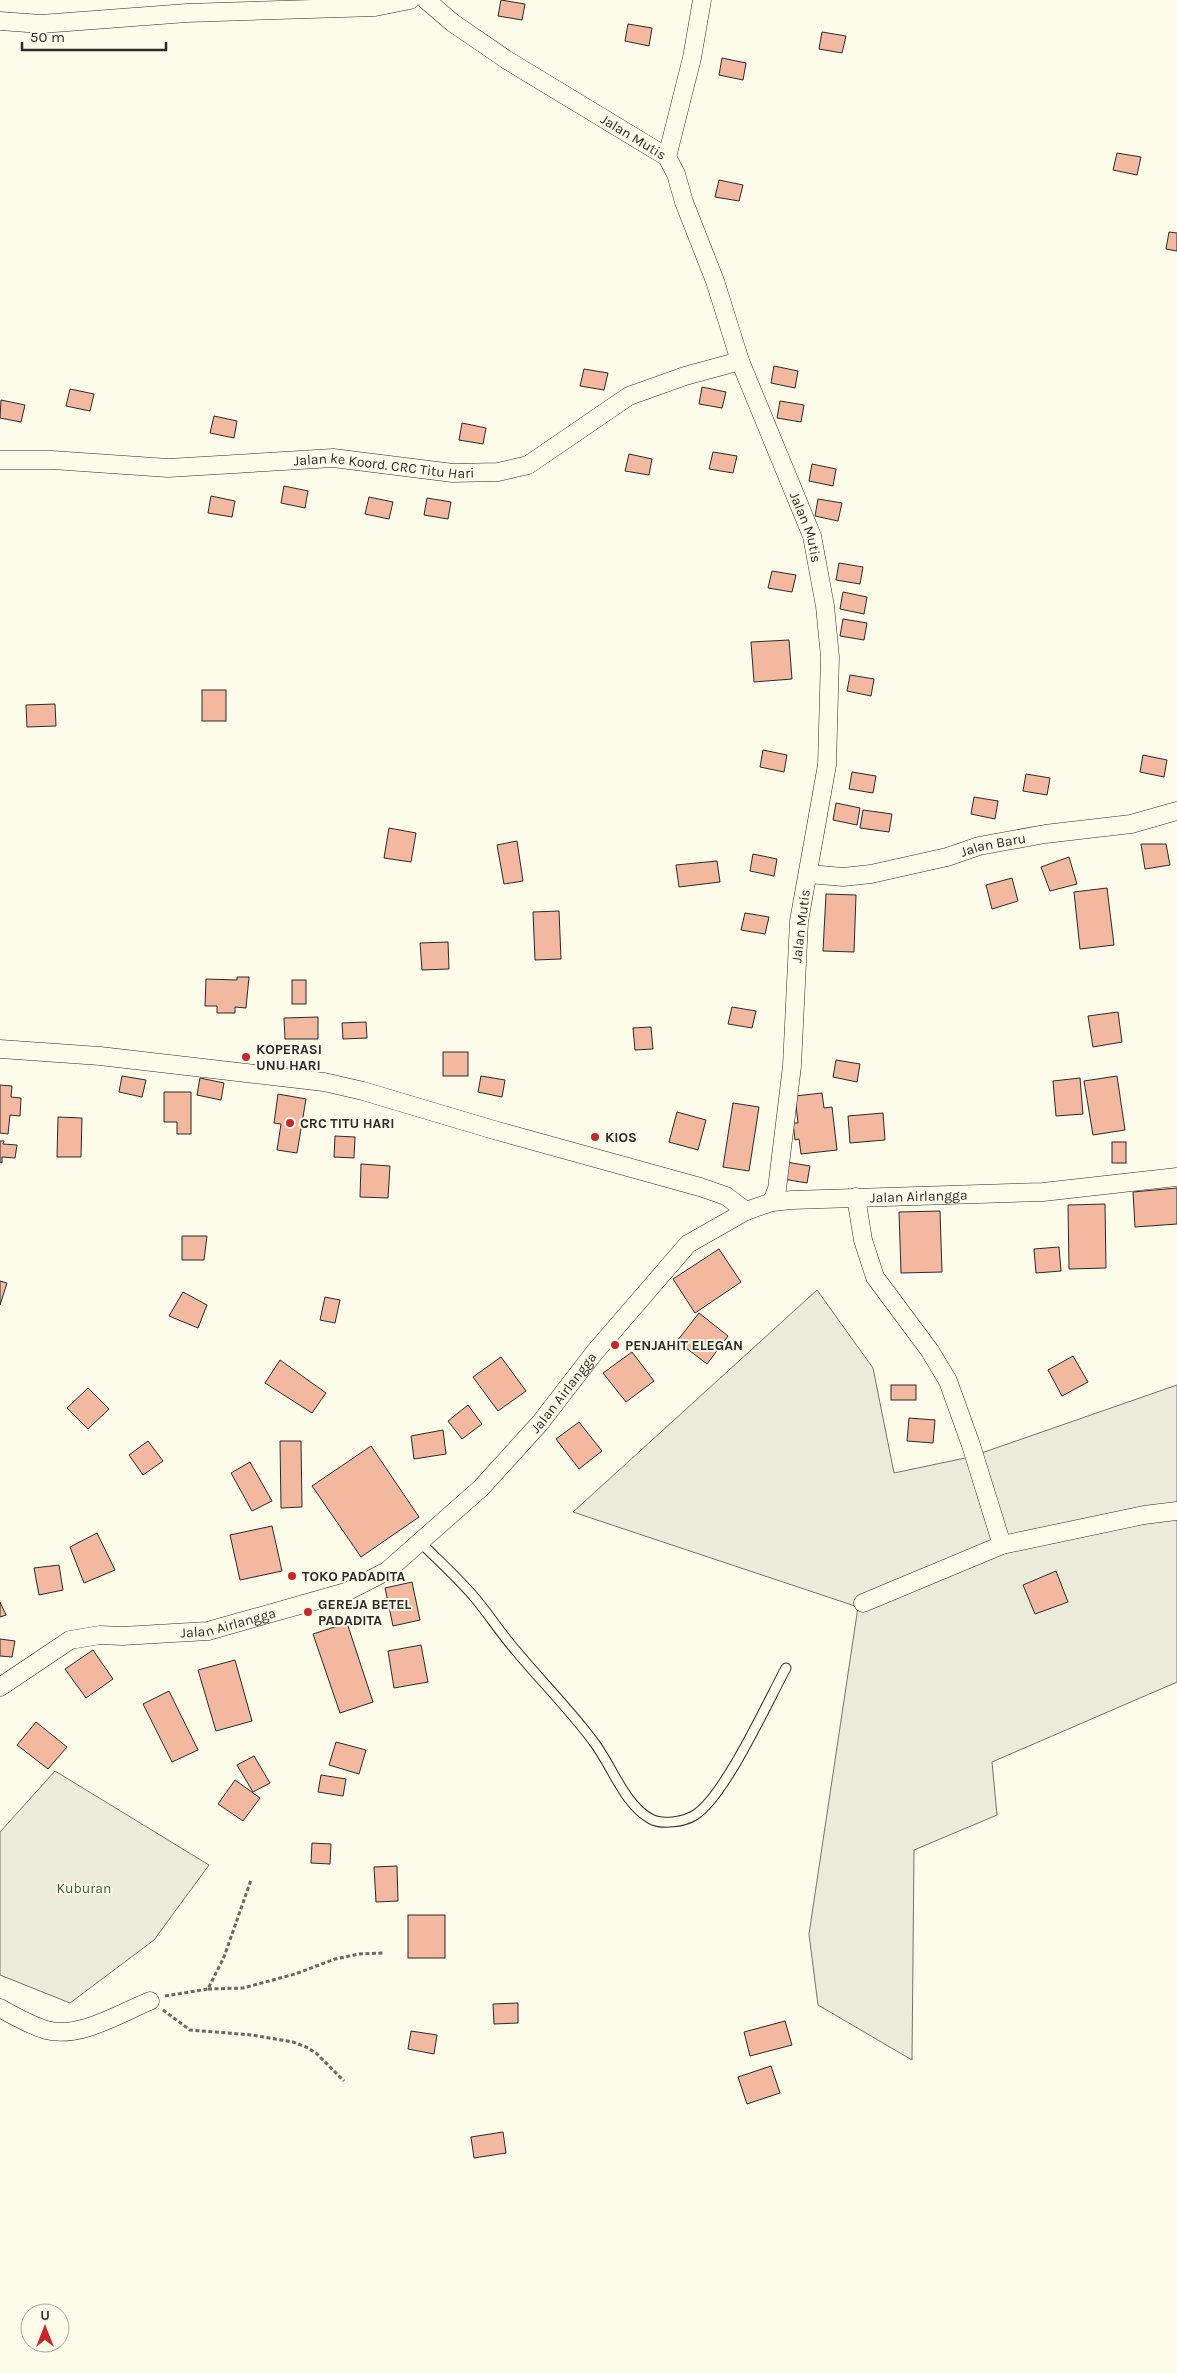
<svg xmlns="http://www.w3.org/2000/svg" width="1177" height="2373" viewBox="0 0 1177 2373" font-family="Karla,sans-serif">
<rect width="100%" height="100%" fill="#fdfbea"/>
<g fill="#ecebdb" stroke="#74746e">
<path d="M 817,1290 L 873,1368 L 894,1473 L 970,1457 L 1177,1385 L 1177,1682 L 992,1762 L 997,1815 L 914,1850 L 912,2060 L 818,2005 L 809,1934 L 858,1607 L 573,1512 Z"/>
<path d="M 55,1771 L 209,1865 L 154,1940 L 70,2003 L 0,1975 L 0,1832 Z"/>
</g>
<g fill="#f2b8a0" stroke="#2b2b2b">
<path d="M 501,0 L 525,4 L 522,20 L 498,16 Z"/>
<path d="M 628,24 L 652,28 L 649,46 L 625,41 Z"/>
<path d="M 822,32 L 846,36 L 842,53 L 819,49 Z"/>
<path d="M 722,58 L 746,63 L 743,80 L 719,75 Z"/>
<path d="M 1117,153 L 1141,157 L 1137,175 L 1113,170 Z"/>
<path d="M 719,180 L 743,185 L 739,201 L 715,197 Z"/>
<path d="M 1169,232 L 1177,233 L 1177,251 L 1166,249 Z"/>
<path d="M 774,366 L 798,371 L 795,388 L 771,383 Z"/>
<path d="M 584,369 L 608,373 L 604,390 L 580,386 Z"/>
<path d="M 702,387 L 726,392 L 722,408 L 699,404 Z"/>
<path d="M 70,389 L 94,394 L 90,411 L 66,406 Z"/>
<path d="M 1,400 L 25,405 L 21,422 L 0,418 Z"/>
<path d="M 780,401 L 804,405 L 801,422 L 777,418 Z"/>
<path d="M 214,416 L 237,421 L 234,438 L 210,433 Z"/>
<path d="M 462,423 L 486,428 L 483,444 L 459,440 Z"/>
<path d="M 713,452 L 737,456 L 733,473 L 709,469 Z"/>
<path d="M 629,454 L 652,459 L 649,475 L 625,471 Z"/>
<path d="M 812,464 L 836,469 L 833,486 L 809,481 Z"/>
<path d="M 284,486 L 308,491 L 305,508 L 281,503 Z"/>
<path d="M 211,496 L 235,501 L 232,517 L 208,513 Z"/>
<path d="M 369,497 L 393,502 L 389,519 L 365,514 Z"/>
<path d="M 427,498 L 451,502 L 448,519 L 424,515 Z"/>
<path d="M 818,499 L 842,503 L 838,521 L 815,516 Z"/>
<path d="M 839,563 L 863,567 L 860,584 L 836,580 Z"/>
<path d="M 772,571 L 796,575 L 792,592 L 768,588 Z"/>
<path d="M 843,592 L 867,597 L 864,614 L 840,609 Z"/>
<path d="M 843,619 L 867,623 L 864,640 L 840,636 Z"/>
<path d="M 789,640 L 792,679 L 754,682 L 751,642 Z"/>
<path d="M 850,675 L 874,679 L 871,696 L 847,691 Z"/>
<rect x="202" y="690" width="24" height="31"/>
<path d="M 55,704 L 56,726 L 27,727 L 26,705 Z"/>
<path d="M 763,750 L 787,755 L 784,772 L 760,767 Z"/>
<path d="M 1143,755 L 1167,760 L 1164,777 L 1140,772 Z"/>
<path d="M 852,772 L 876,776 L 873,793 L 849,789 Z"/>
<path d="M 1026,774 L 1050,778 L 1047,795 L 1023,791 Z"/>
<path d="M 974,797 L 998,801 L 995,819 L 971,814 Z"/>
<path d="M 836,803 L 860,808 L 857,825 L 833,820 Z"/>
<path d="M 863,810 L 892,814 L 889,832 L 860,828 Z"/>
<path d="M 389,828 L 416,833 L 411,862 L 384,858 Z"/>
<path d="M 517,841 L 523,881 L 504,884 L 497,845 Z"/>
<path d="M 1141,844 L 1166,844 L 1170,865 L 1145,869 Z"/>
<path d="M 753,854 L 777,859 L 774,876 L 750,871 Z"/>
<path d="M 1069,857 L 1077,884 L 1050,891 L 1041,867 Z"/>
<path d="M 717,861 L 720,882 L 679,887 L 676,865 Z"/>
<path d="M 1012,878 L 1018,901 L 992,909 L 986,885 Z"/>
<path d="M 1107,888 L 1114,945 L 1080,949 L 1074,892 Z"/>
<path d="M 826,894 L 856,895 L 854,952 L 823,951 Z"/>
<path d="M 559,911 L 561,959 L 535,960 L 533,912 Z"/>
<path d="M 745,913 L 769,917 L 765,934 L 741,930 Z"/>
<path d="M 448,942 L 449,969 L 422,970 L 420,943 Z"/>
<path d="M 237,977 L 249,977 L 246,1008 L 235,1007 L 235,1013 L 217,1013 L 217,1006 L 205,1006 L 206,979 L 237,980 Z"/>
<rect x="292" y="980" width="14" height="24"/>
<path d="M 732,1007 L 756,1011 L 752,1028 L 728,1024 Z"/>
<path d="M 1118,1012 L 1122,1042 L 1093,1047 L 1088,1016 Z"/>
<path d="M 318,1017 L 318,1039 L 285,1039 L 284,1018 Z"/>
<path d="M 366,1022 L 367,1038 L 343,1039 L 342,1023 Z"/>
<path d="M 651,1027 L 653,1049 L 635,1050 L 633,1028 Z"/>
<rect x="443" y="1052" width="25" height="24"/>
<path d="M 836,1060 L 860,1064 L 857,1082 L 833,1077 Z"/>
<path d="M 122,1076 L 146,1080 L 142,1097 L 119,1092 Z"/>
<path d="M 481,1076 L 505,1080 L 502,1097 L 478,1092 Z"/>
<path d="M 1117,1076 L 1125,1130 L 1093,1135 L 1084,1081 Z"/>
<path d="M 200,1078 L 224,1083 L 221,1100 L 197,1095 Z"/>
<path d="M 1080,1078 L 1083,1114 L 1056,1116 L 1053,1081 Z"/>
<path d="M 0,1085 L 12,1086 L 11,1097 L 21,1098 L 20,1116 L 10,1115 L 8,1134 L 0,1133 Z"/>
<path d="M 164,1092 L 191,1092 L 191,1134 L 177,1134 L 177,1122 L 164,1122 Z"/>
<path d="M 822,1093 L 824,1108 L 832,1107 L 837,1150 L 801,1154 L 799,1139 L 795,1140 L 793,1123 L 798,1123 L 795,1096 Z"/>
<path d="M 278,1094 L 306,1099 L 297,1153 L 277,1150 L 281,1124 L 274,1123 Z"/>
<path d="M 733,1103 L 759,1107 L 749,1171 L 723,1167 Z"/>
<path d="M 677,1112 L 706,1120 L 698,1150 L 669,1142 Z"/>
<path d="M 883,1113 L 885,1140 L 850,1143 L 848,1116 Z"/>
<path d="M 58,1117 L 82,1118 L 81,1157 L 57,1157 Z"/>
<path d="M 335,1136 L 355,1137 L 354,1158 L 334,1157 Z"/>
<path d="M 0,1141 L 4,1141 L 3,1144 L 17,1145 L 15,1158 L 2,1157 L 2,1163 L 0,1162 Z"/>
<rect x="1112" y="1142" width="14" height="21"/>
<path d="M 786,1162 L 810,1166 L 807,1183 L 783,1179 Z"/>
<path d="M 361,1164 L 390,1166 L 388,1198 L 360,1197 Z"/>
<path d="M 1177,1188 L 1177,1224 L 1135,1227 L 1133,1192 Z"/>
<path d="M 1105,1204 L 1106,1268 L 1069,1269 L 1068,1205 Z"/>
<path d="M 940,1211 L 942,1272 L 901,1273 L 899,1212 Z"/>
<path d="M 182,1236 L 207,1236 L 204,1260 L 182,1260 Z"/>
<path d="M 1059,1247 L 1061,1271 L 1036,1273 L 1034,1249 Z"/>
<path d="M 719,1249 L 741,1282 L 695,1313 L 673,1279 Z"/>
<path d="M 0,1281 L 7,1283 L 0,1305 Z"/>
<path d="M 183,1292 L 207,1305 L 198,1328 L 169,1316 Z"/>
<path d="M 325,1297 L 340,1300 L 335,1323 L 320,1320 Z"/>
<path d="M 699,1313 L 728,1336 L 707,1364 L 677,1341 Z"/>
<path d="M 632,1352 L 654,1381 L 626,1402 L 603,1373 Z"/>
<path d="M 1073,1356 L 1088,1382 L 1062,1396 L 1048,1370 Z"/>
<path d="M 501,1357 L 526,1391 L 498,1411 L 473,1377 Z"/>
<path d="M 280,1360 L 326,1393 L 312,1413 L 265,1383 Z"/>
<rect x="891" y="1385" width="25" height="15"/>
<path d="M 88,1388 L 109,1409 L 88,1429 L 67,1408 Z"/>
<path d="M 468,1405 L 482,1424 L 462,1439 L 448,1421 Z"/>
<path d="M 909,1418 L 935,1420 L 933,1443 L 907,1441 Z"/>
<path d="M 579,1422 L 602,1451 L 579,1469 L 556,1439 Z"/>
<path d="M 443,1430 L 446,1454 L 414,1459 L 411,1436 Z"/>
<path d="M 148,1441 L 163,1461 L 143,1475 L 129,1455 Z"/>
<path d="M 280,1441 L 301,1441 L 302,1507 L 281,1508 Z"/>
<path d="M 371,1446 L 419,1517 L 361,1557 L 312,1486 Z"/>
<path d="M 250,1462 L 272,1501 L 252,1511 L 231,1473 Z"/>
<path d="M 272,1526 L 282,1571 L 240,1580 L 230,1535 Z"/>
<path d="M 97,1533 L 115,1570 L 84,1583 L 70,1547 Z"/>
<path d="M 59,1565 L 63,1590 L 39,1595 L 34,1568 Z"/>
<path d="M 1056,1571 L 1068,1602 L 1035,1614 L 1023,1585 Z"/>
<path d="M 412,1582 L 420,1620 L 393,1626 L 385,1588 Z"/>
<path d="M 0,1602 L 6,1615 L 0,1617 Z"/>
<path d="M 347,1623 L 373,1702 L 340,1713 L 313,1634 Z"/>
<path d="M 0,1639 L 15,1641 L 12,1657 L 0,1656 Z"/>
<path d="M 421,1645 L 428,1682 L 394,1688 L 388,1651 Z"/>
<path d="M 93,1650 L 113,1679 L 86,1698 L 65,1669 Z"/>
<path d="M 235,1660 L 252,1721 L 216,1731 L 198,1670 Z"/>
<path d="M 169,1691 L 198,1750 L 172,1762 L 143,1704 Z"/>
<path d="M 36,1722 L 67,1747 L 48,1769 L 17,1745 Z"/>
<path d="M 336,1742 L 366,1750 L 359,1774 L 329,1765 Z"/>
<path d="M 254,1756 L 270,1783 L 253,1792 L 237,1765 Z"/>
<path d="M 321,1775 L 346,1779 L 343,1796 L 318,1792 Z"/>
<path d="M 235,1780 L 260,1798 L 243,1821 L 218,1804 Z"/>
<path d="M 312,1843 L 331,1844 L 330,1864 L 311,1863 Z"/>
<path d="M 397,1866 L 398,1901 L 376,1902 L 374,1867 Z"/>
<rect x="408" y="1915" width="37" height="43"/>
<path d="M 518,2003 L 518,2023 L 494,2024 L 493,2004 Z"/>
<path d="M 785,2021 L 792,2045 L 750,2056 L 744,2032 Z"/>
<path d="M 411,2031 L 437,2035 L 434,2054 L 408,2049 Z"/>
<path d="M 771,2066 L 780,2093 L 747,2104 L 738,2077 Z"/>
<path d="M 503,2132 L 506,2153 L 474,2158 L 471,2137 Z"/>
</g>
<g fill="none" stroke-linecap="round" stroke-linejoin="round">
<g stroke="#2b2b2b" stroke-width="11">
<path id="lane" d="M 420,1542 C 438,1560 458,1578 475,1598 C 490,1616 502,1635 517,1652 C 542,1682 570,1710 593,1741 C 612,1765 624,1805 651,1819 C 662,1825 684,1822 695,1815 C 725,1796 767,1703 786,1668"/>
</g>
<g stroke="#2b2b2b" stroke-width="19">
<g id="street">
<path id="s1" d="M 426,0 L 453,23 L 507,60 L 667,157 L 676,174 L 684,202 L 715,281 L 740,361 L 812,536 L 825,606 L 830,657 L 827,765 L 799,921 L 792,1066 L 777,1189 L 772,1202"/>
<path d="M 0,21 L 41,24 L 187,13 L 375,7 L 410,0"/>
<path d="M 667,157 L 692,58 L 702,0"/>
<path id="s2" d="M 0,460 L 52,460 L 168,468 L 333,458 L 453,473 L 498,472 L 528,465 L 629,396 L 685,376 L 740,361"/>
<path id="s3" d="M 809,874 L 843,877 L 871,874 L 947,857 L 979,846 L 1045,834 L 1131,824 L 1177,811"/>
<path d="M 0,1049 L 100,1056 L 324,1082 L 363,1091 L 494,1130 L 700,1187 L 726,1196 L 746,1211"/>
<path d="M 856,1197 L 863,1240 L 875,1277 L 930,1351 L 948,1381 L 971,1445 L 1002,1545"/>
<path d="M 863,1603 L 1002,1545 L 1144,1515 L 1177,1511"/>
<path id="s4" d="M 0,1687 L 70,1640 L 100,1635 L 122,1636 L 208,1631 L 346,1592 L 387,1571 L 481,1488 L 540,1423 L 594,1353 L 688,1244 L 746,1211 L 772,1202 L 792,1200 L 1043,1192 L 1177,1177"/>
<path d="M 0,2008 C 14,2016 30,2025 46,2030 C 80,2039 120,2013 150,2001"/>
</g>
</g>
<g stroke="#6a6964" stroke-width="3" stroke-dasharray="4 2.5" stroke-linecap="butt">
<path d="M 208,1989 L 243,1988 L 295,1974 L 335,1959 L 359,1954 L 384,1953"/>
<path d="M 165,1996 L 208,1989 L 224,1957 L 251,1880"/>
<path d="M 163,2010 L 190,2030 L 252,2035 L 293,2042 L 306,2047 L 316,2053 L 344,2081"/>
</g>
<use href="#lane" stroke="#fdfbea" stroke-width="9"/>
<use href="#street" stroke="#fdfbea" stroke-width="18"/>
</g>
<g fill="#c62828" stroke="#fdfbea" stroke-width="2">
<circle cx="246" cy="1057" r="5"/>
<circle cx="290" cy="1123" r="5"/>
<circle cx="595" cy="1137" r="5"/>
<circle cx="615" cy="1345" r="5"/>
<circle cx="292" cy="1576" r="5"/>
<circle cx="308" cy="1612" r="5"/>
</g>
<g text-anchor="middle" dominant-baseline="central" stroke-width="4" stroke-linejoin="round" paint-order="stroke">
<g font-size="14" fill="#2b2b2b" stroke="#fdfbea">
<text stroke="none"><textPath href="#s1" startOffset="249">Jalan Mutis</textPath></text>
<text stroke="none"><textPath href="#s2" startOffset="385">Jalan ke Koord. CRC Titu Hari</textPath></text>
<text stroke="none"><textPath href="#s1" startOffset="684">Jalan Mutis</textPath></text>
<text stroke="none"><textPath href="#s3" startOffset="188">Jalan Baru</textPath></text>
<text transform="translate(801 926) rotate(-83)">Jalan Mutis</text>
<text stroke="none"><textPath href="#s4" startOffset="1099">Jalan Airlangga</textPath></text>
<text stroke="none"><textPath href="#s4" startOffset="664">Jalan Airlangga</textPath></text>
<text stroke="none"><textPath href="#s4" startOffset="244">Jalan Airlangga</textPath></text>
</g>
<g font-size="14" font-weight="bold" fill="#2b2b2b" stroke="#fdfbea" text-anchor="start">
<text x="256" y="1049">KOPERASI<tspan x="256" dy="16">UNU HARI</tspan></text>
<text x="300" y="1123">CRC TITU HARI</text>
<text x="605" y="1137">KIOS</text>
<text x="625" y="1345">PENJAHIT ELEGAN</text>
<text x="302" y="1576">TOKO PADADITA</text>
<text x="318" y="1604">GEREJA BETEL<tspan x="318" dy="16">PADADITA</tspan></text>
</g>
<g font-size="14" fill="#34623c" stroke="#fdfbea">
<text x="84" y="1888">Kuburan</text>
</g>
</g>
<g transform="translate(45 2328)"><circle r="24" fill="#fdfbea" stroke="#a9a89e"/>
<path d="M0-4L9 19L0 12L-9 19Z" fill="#c62828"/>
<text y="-8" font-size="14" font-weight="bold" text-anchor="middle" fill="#2b2b2b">U</text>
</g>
<path d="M22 42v8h144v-8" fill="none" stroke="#2b2b2b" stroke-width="2.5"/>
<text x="30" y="42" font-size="15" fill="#2b2b2b" stroke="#fdfbea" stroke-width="4" paint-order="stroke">50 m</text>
</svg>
